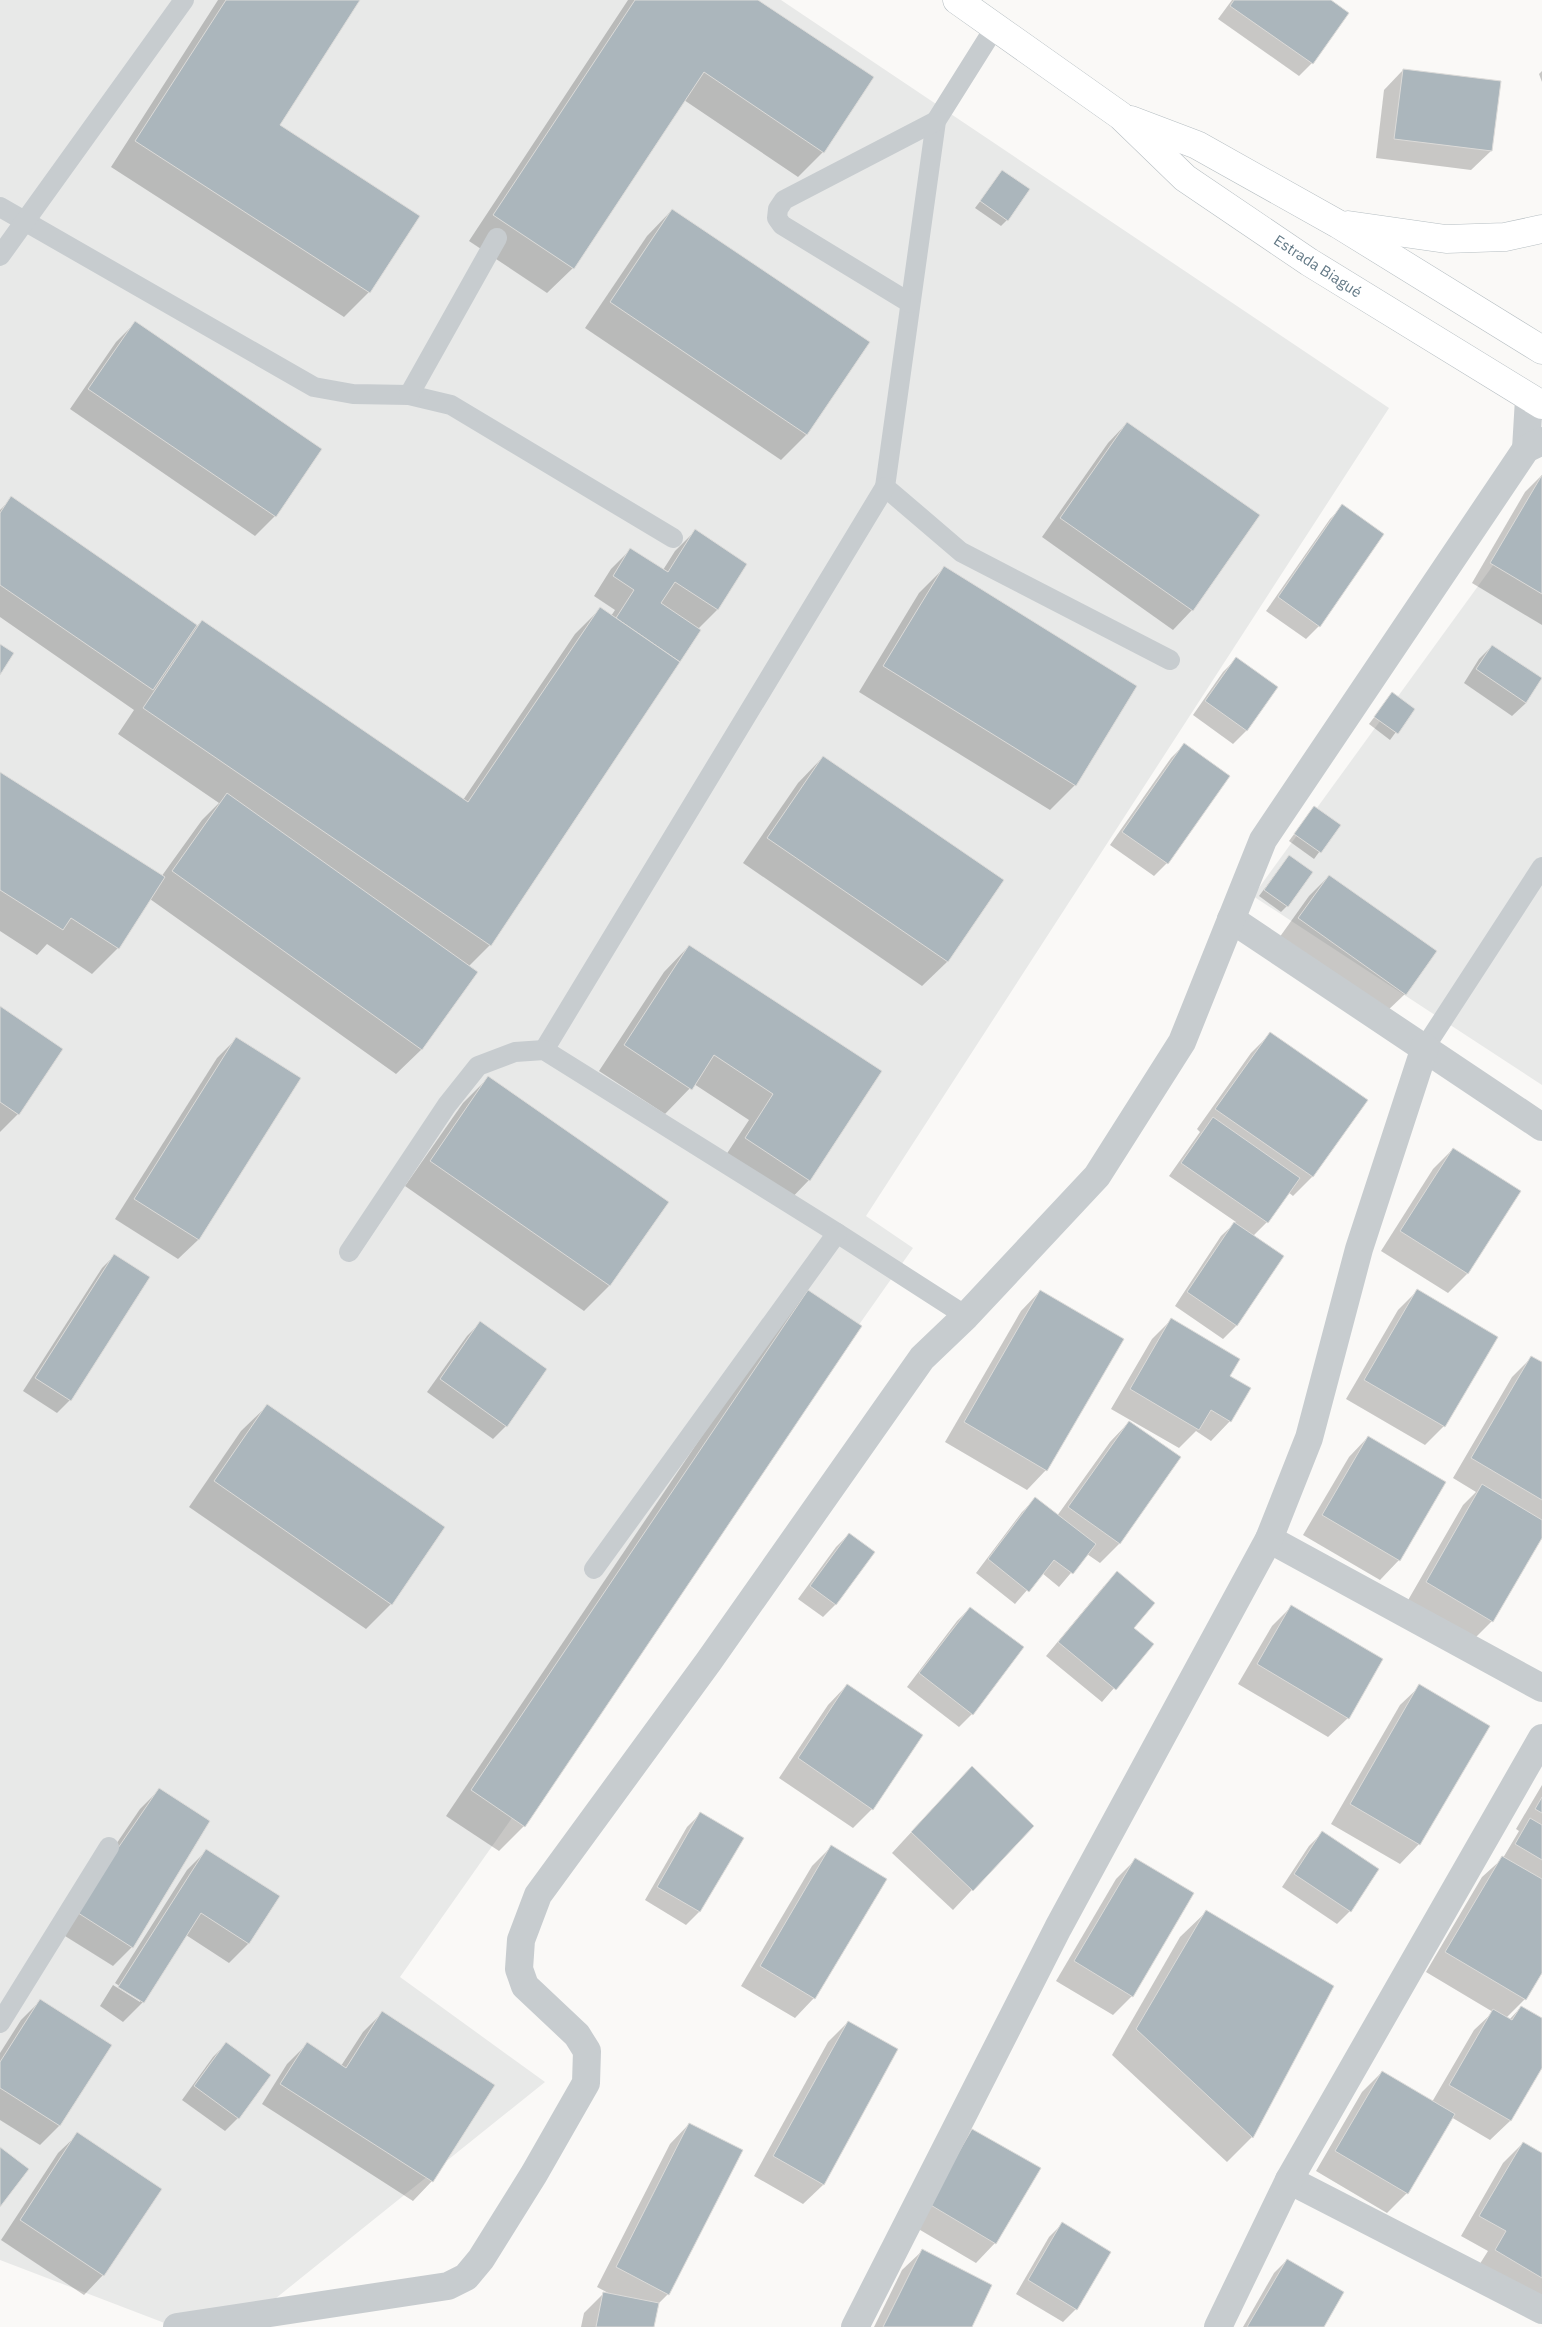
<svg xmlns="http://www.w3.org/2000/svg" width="1542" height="2327" viewBox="0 0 1542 2327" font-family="'IBM Plex Sans',sans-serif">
<rect width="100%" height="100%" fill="#faf9f7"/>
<g fill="#e8e9e8">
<path d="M 0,0 L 781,0 L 1389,408 L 866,1216 L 913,1248 L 400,1977 L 545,2082 L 240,2327 L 175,2327 L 0,2260 Z"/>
<path d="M 1542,498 L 1542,1085 L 1253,896 Z"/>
</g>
<g fill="#0003">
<path d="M 218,0 L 359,0 L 278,126 L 369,292 L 344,317 L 111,167 Z"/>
<path d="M 628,0 L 756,0 L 823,152 L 798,177 L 684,100 L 573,268 L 547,293 L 469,241 Z"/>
<path d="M 1232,0 L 1329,0 L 1347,13 L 1312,63 L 1299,76 L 1218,19 Z"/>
<path d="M 1403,70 L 1491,151 L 1471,170 L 1376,158 L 1384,90 Z"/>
<path d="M 1542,71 L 1542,82 L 1539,74 Z"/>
<path d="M 1003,171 L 1007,220 L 1001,226 L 975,208 Z"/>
<path d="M 672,210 L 868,342 L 806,435 L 781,460 L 585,328 L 647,236 Z"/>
<path d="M 135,323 L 275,516 L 255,536 L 70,409 L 116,342 Z"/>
<path d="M 1127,423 L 1192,610 L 1173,630 L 1042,537 L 1108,443 Z"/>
<path d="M 1542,475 L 1542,625 L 1472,583 L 1525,492 Z"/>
<path d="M 12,498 L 197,626 L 202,621 L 463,800 L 575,634 L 600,609 L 611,616 L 615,610 L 594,596 L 611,569 L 631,549 L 663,570 L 675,551 L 695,531 L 746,565 L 717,610 L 698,629 L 700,630 L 490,945 L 468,967 L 422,1049 L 396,1074 L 150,899 L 118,948 L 92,974 L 47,944 L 37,955 L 0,931 L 0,773 L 161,877 L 202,820 L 219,803 L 118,734 L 134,710 L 0,617 L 0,510 Z"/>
<path d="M 1343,506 L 1319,626 L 1306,639 L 1266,611 L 1330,519 Z"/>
<path d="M 944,568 L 1075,785 L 1050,810 L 859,692 L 919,593 Z"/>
<path d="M 1492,646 L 1541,679 L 1526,703 L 1512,716 L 1464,683 L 1479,659 Z"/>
<path d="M 1236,659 L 1276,688 L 1246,731 L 1233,744 L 1193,715 L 1223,672 Z"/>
<path d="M 1392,694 L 1413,709 L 1390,740 L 1369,724 Z"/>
<path d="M 1184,745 L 1167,863 L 1154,876 L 1110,845 L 1171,758 Z"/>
<path d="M 823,757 L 948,961 L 922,986 L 743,863 L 798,783 Z"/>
<path d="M 1314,807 L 1339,825 L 1314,859 L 1289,841 Z"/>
<path d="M 1289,856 L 1287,906 L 1281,912 L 1259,896 Z"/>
<path d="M 1329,876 L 1405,994 L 1385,1013 L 1279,938 L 1309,896 Z"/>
<path d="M 689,946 L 880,1071 L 809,1180 L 784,1206 L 720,1164 L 749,1120 L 694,1084 L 665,1114 L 599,1071 L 664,972 Z"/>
<path d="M 0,1007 L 18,1114 L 0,1132 Z"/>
<path d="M 1270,1034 L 1313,1176 L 1293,1196 L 1288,1192 L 1267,1222 L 1253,1236 L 1283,1256 L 1236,1326 L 1223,1339 L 1175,1306 L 1221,1236 L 1236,1222 L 1169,1176 L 1200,1132 L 1197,1129 L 1251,1053 Z"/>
<path d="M 236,1039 L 300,1079 L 198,1240 L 178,1259 L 115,1219 L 217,1058 Z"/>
<path d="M 488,1078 L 667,1202 L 609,1286 L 584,1311 L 405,1186 L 463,1103 Z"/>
<path d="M 1453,1149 L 1467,1274 L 1448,1293 L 1381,1251 L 1433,1169 Z"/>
<path d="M 115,1255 L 70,1400 L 57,1413 L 23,1391 L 102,1268 Z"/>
<path d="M 1040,1291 L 1046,1470 L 1027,1490 L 945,1442 L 1021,1311 Z"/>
<path d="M 1417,1291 L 1444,1426 L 1425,1445 L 1346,1399 L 1398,1310 Z"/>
<path d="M 808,1292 L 524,1826 L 499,1851 L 446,1816 L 782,1317 Z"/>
<path d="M 1171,1320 L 1229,1376 L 1230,1421 L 1211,1441 L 1196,1431 L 1179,1448 L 1111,1409 L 1152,1339 Z"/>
<path d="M 480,1323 L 506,1426 L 493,1439 L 427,1392 L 467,1336 Z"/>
<path d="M 1531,1358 L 1542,1364 L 1542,1535 L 1492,1621 L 1472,1641 L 1407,1602 L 1463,1505 L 1476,1492 L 1453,1478 L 1512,1377 Z"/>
<path d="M 267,1406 L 391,1604 L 366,1629 L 189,1507 L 241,1431 Z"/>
<path d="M 1129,1422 L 1179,1457 L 1119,1544 L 1100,1563 L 1087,1554 L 1059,1587 L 1042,1573 L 1015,1604 L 976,1573 L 1022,1512 L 1035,1499 L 1057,1516 L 1110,1442 Z"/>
<path d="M 1368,1437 L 1399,1560 L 1380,1580 L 1303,1535 L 1349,1457 Z"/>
<path d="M 849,1534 L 836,1604 L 823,1617 L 798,1599 L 836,1547 Z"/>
<path d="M 1104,1586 L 1132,1628 L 1152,1644 L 1102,1702 L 1046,1656 Z"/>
<path d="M 1291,1607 L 1348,1718 L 1328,1737 L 1238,1684 L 1272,1626 Z"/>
<path d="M 970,1608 L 972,1714 L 959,1727 L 907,1687 L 957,1621 Z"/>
<path d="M 847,1685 L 872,1809 L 853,1828 L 779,1778 L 828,1705 Z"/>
<path d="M 1420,1686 L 1419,1844 L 1400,1864 L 1331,1824 L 1400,1705 Z"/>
<path d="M 1542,1785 L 1542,1970 L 1525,1999 L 1506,2018 L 1509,2020 L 1521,2007 L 1542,2020 L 1542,2065 L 1510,2121 L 1490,2140 L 1451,2117 L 1407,2193 L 1387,2213 L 1316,2171 L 1362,2092 L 1382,2072 L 1432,2102 L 1474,2030 L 1493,2012 L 1426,1972 L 1482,1877 L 1503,1858 L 1519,1831 L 1516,1829 Z"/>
<path d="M 952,1788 L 1032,1826 L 953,1910 L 892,1853 Z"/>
<path d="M 159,1790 L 132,1947 L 113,1966 L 57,1931 L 140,1809 Z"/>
<path d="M 700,1814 L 742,1838 L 699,1912 L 686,1925 L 645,1900 L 687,1827 Z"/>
<path d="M 1322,1833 L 1350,1911 L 1337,1924 L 1282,1887 L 1309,1846 Z"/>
<path d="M 831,1847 L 814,1998 L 795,2018 L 741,1986 L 812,1866 Z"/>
<path d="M 207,1850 L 278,1897 L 248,1944 L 229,1963 L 186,1935 L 143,2002 L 123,2022 L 100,2006 L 113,1985 L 140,2002 L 140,1999 L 115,1983 L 187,1870 Z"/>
<path d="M 1135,1860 L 1132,1996 L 1113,2015 L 1056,1981 L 1116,1879 Z"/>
<path d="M 1206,1912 L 1252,2137 L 1227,2162 L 1112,2055 L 1180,1937 Z"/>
<path d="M 40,2001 L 110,2046 L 59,2126 L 40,2145 L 0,2120 L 0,2053 L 21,2020 Z"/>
<path d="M 382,2013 L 493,2085 L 432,2181 L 413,2201 L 262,2104 L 287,2064 L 307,2044 L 341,2066 L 363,2032 Z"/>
<path d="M 848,2022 L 897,2050 L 823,2185 L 803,2204 L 754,2176 L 828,2042 Z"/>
<path d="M 226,2044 L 238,2118 L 225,2131 L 182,2100 L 213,2057 Z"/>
<path d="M 689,2124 L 668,2294 L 657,2305 L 653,2327 L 581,2327 L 584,2313 L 603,2294 L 612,2295 L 597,2287 L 670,2144 Z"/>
<path d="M 973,2130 L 995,2243 L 976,2263 L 910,2224 L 953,2150 Z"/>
<path d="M 78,2134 L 103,2275 L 84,2295 L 1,2240 L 58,2153 Z"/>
<path d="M 1523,2143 L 1542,2155 L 1542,2309 L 1476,2270 L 1488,2251 L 1461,2236 L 1503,2163 Z"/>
<path d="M 1062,2224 L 1076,2309 L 1063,2322 L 1016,2294 L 1049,2237 Z"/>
<path d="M 922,2251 L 970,2327 L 874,2327 L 902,2270 Z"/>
<path d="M 1287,2260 L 1323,2327 L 1243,2327 L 1274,2273 Z"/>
</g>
<g fill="#abb6bc" stroke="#dcdbd9">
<path d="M 226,0 L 360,0 L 280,125 L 420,216 L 370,293 L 135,141 Z"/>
<path d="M 635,0 L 758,0 L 874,77 L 824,153 L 704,72 L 574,269 L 493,215 Z"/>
<path d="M 1234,0 L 1331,0 L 1349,13 L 1313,64 L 1230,6 Z"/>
<path d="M 1403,69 L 1501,81 L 1492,151 L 1394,139 Z"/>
<path d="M 1002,170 L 1030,189 L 1008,221 L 980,201 Z"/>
<path d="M 672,209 L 870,342 L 807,435 L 610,302 Z"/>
<path d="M 135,321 L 322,449 L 276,517 L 88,389 Z"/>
<path d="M 1127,422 L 1260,515 L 1193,611 L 1060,518 Z"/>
<path d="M 1542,475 L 1542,594 L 1490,563 Z"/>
<path d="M 11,496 L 197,625 L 153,690 L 0,585 L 0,513 Z"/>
<path d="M 1342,504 L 1384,534 L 1320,627 L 1278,597 Z"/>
<path d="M 695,529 L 747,564 L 718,610 L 675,582 L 661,603 L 701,630 L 680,662 L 616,618 L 634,590 L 613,576 L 630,548 L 668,572 Z"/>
<path d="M 944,566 L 1137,686 L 1076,786 L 883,666 Z"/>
<path d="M 600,607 L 680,662 L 491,946 L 143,708 L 202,620 L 468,802 Z"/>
<path d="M 0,644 L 14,653 L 0,675 Z"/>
<path d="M 1492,645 L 1542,678 L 1526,703 L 1476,669 Z"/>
<path d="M 1236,657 L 1278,687 L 1247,731 L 1205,701 Z"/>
<path d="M 1392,692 L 1415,709 L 1398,734 L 1374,717 Z"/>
<path d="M 1184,743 L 1230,776 L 1168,864 L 1122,832 Z"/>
<path d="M 823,756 L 1004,880 L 948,962 L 767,838 Z"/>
<path d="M 0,772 L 165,877 L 119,949 L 71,918 L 63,930 L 0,890 Z"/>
<path d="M 227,793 L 478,972 L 422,1050 L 172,871 Z"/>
<path d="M 1314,806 L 1341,825 L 1321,853 L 1294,834 Z"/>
<path d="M 1289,855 L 1313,872 L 1288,907 L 1264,890 Z"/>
<path d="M 1329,875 L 1437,951 L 1406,995 L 1298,918 Z"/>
<path d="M 689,945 L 882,1071 L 810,1181 L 745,1138 L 773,1094 L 714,1055 L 692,1090 L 624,1045 Z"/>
<path d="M 0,1006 L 63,1049 L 19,1115 L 0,1102 Z"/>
<path d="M 1270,1032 L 1368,1100 L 1313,1177 L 1215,1109 Z"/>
<path d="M 236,1037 L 301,1078 L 199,1240 L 134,1199 Z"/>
<path d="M 488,1076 L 669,1202 L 610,1286 L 430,1161 Z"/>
<path d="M 1213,1117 L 1300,1178 L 1268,1223 L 1181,1163 Z"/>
<path d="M 1453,1148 L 1521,1191 L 1468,1274 L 1400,1231 Z"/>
<path d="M 1234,1222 L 1284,1256 L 1237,1326 L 1187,1292 Z"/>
<path d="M 114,1254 L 150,1277 L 71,1401 L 35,1378 Z"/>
<path d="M 1417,1289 L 1498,1337 L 1445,1427 L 1364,1380 Z"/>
<path d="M 808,1290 L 862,1326 L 525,1827 L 471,1790 Z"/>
<path d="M 1040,1290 L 1124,1339 L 1047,1471 L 964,1422 Z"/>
<path d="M 1171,1318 L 1240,1359 L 1230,1376 L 1251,1388 L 1231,1422 L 1211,1410 L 1199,1430 L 1130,1389 Z"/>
<path d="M 480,1321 L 547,1369 L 507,1427 L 440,1379 Z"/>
<path d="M 1531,1356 L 1542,1362 L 1542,1500 L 1471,1458 Z"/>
<path d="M 267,1404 L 445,1527 L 392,1605 L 214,1481 Z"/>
<path d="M 1129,1421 L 1181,1457 L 1120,1544 L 1068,1507 Z"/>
<path d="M 1368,1436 L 1446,1482 L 1400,1561 L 1322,1515 Z"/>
<path d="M 1482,1484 L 1542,1520 L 1542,1538 L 1493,1622 L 1426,1582 Z"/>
<path d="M 1035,1497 L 1096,1544 L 1073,1574 L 1054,1560 L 1029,1592 L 988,1559 Z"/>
<path d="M 849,1533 L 875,1552 L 836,1605 L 810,1586 Z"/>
<path d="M 1117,1571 L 1155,1603 L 1134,1628 L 1154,1644 L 1116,1690 L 1058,1642 Z"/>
<path d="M 1291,1605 L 1383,1659 L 1349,1719 L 1257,1664 Z"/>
<path d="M 970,1607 L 1024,1647 L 973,1715 L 919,1673 Z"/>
<path d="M 847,1684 L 923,1735 L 873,1810 L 798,1758 Z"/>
<path d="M 1419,1684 L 1490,1726 L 1420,1845 L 1350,1804 Z"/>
<path d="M 972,1766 L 1034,1826 L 973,1891 L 911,1832 Z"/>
<path d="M 159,1788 L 210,1821 L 133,1948 L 75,1911 Z"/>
<path d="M 1542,1797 L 1542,1813 L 1535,1809 Z"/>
<path d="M 700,1812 L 744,1838 L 700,1912 L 657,1887 Z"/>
<path d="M 1530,1818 L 1542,1825 L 1542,1860 L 1515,1844 Z"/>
<path d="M 1322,1831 L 1379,1869 L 1351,1912 L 1294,1874 Z"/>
<path d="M 831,1845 L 887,1879 L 815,1999 L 760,1966 Z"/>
<path d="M 206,1849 L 280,1896 L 249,1944 L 201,1913 L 144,2003 L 118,1987 Z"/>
<path d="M 1502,1856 L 1542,1879 L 1542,1973 L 1526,2000 L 1445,1952 Z"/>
<path d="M 1135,1858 L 1194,1893 L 1133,1997 L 1074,1961 Z"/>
<path d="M 1206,1910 L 1334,1986 L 1253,2138 L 1136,2029 Z"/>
<path d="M 40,1999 L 112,2045 L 60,2126 L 0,2088 L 0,2062 Z"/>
<path d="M 1521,2006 L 1542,2018 L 1542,2068 L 1511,2121 L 1449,2085 L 1493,2009 L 1512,2020 Z"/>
<path d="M 382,2011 L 495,2085 L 433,2182 L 280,2084 L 307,2042 L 346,2068 Z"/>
<path d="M 848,2021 L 898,2049 L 824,2185 L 773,2156 Z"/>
<path d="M 226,2042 L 271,2075 L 239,2119 L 194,2086 Z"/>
<path d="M 1382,2071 L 1455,2114 L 1408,2194 L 1335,2151 Z"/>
<path d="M 689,2123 L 743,2150 L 669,2295 L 616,2267 Z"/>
<path d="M 972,2129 L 1041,2168 L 996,2244 L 929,2204 Z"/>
<path d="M 77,2132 L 162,2189 L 104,2276 L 20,2220 Z"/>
<path d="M 1523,2142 L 1542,2153 L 1542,2278 L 1495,2250 L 1506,2231 L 1479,2216 Z"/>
<path d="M 0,2147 L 29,2169 L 0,2207 Z"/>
<path d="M 1062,2222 L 1111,2252 L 1077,2310 L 1028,2280 Z"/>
<path d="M 922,2249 L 992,2285 L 972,2327 L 883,2327 Z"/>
<path d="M 1287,2259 L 1344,2292 L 1324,2327 L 1247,2327 Z"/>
<path d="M 603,2292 L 659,2303 L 654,2327 L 596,2327 Z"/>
</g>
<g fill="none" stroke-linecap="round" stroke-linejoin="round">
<g stroke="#b6bec2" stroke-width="29">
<g id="secondary">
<path d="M 957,0 L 1121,116 L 1185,178 L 1309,262 L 1542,405"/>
<path d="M 1131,120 L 1197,145 L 1338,224 L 1542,350"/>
<path d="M 1348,225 L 1446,239 L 1505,237 L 1542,229"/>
</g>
</g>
<g stroke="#c7cccf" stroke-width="20">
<path d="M 995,27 L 936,121 L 885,487 L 961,552 L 1170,660"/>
<path d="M 0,207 L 314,387 L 353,394 L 409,395 L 451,405 L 673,538"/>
<path d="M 0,256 L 184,0"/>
<path d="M 910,303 L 782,225 L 777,218 L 778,209 L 784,200 L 936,121"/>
<path d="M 409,395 L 497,238"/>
<path d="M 1425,1047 L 1542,867"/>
<path d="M 544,1050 L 885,487"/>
<path d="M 349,1252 L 447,1105 L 478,1066 L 515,1052 L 544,1050 L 837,1233 L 966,1316"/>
<path d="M 594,1569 L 837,1233"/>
<path d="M 0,2023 L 109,1847"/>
</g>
<g stroke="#c7cccf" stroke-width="28">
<path d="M 1526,449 L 1529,399"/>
<path d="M 1231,919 L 1542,1127"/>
<path d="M 1269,1539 L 1542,1688"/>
<path d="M 1289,2180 L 1542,2310"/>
<path d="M 177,2327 L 448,2286 L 466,2277 L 481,2259 L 534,2174 L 586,2083 L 587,2051 L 577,2035 L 525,1986 L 519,1969 L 521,1940 L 538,1895 L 709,1661 L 922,1358 L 966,1316 L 1097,1176 L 1182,1042 L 1263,840 L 1526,449 L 1542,441"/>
<path d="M 855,2327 L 1058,1928 L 1269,1539 L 1309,1438 L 1359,1249 L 1425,1047"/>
<path d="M 1218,2327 L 1289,2180 L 1542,1738"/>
</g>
<use href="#secondary" stroke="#fff" stroke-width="28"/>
</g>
<g text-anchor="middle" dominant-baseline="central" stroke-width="5" stroke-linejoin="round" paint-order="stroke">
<g font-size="15" fill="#627885" stroke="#fff">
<text transform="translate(1318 266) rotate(33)">Estrada Biagué</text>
</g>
</g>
</svg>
